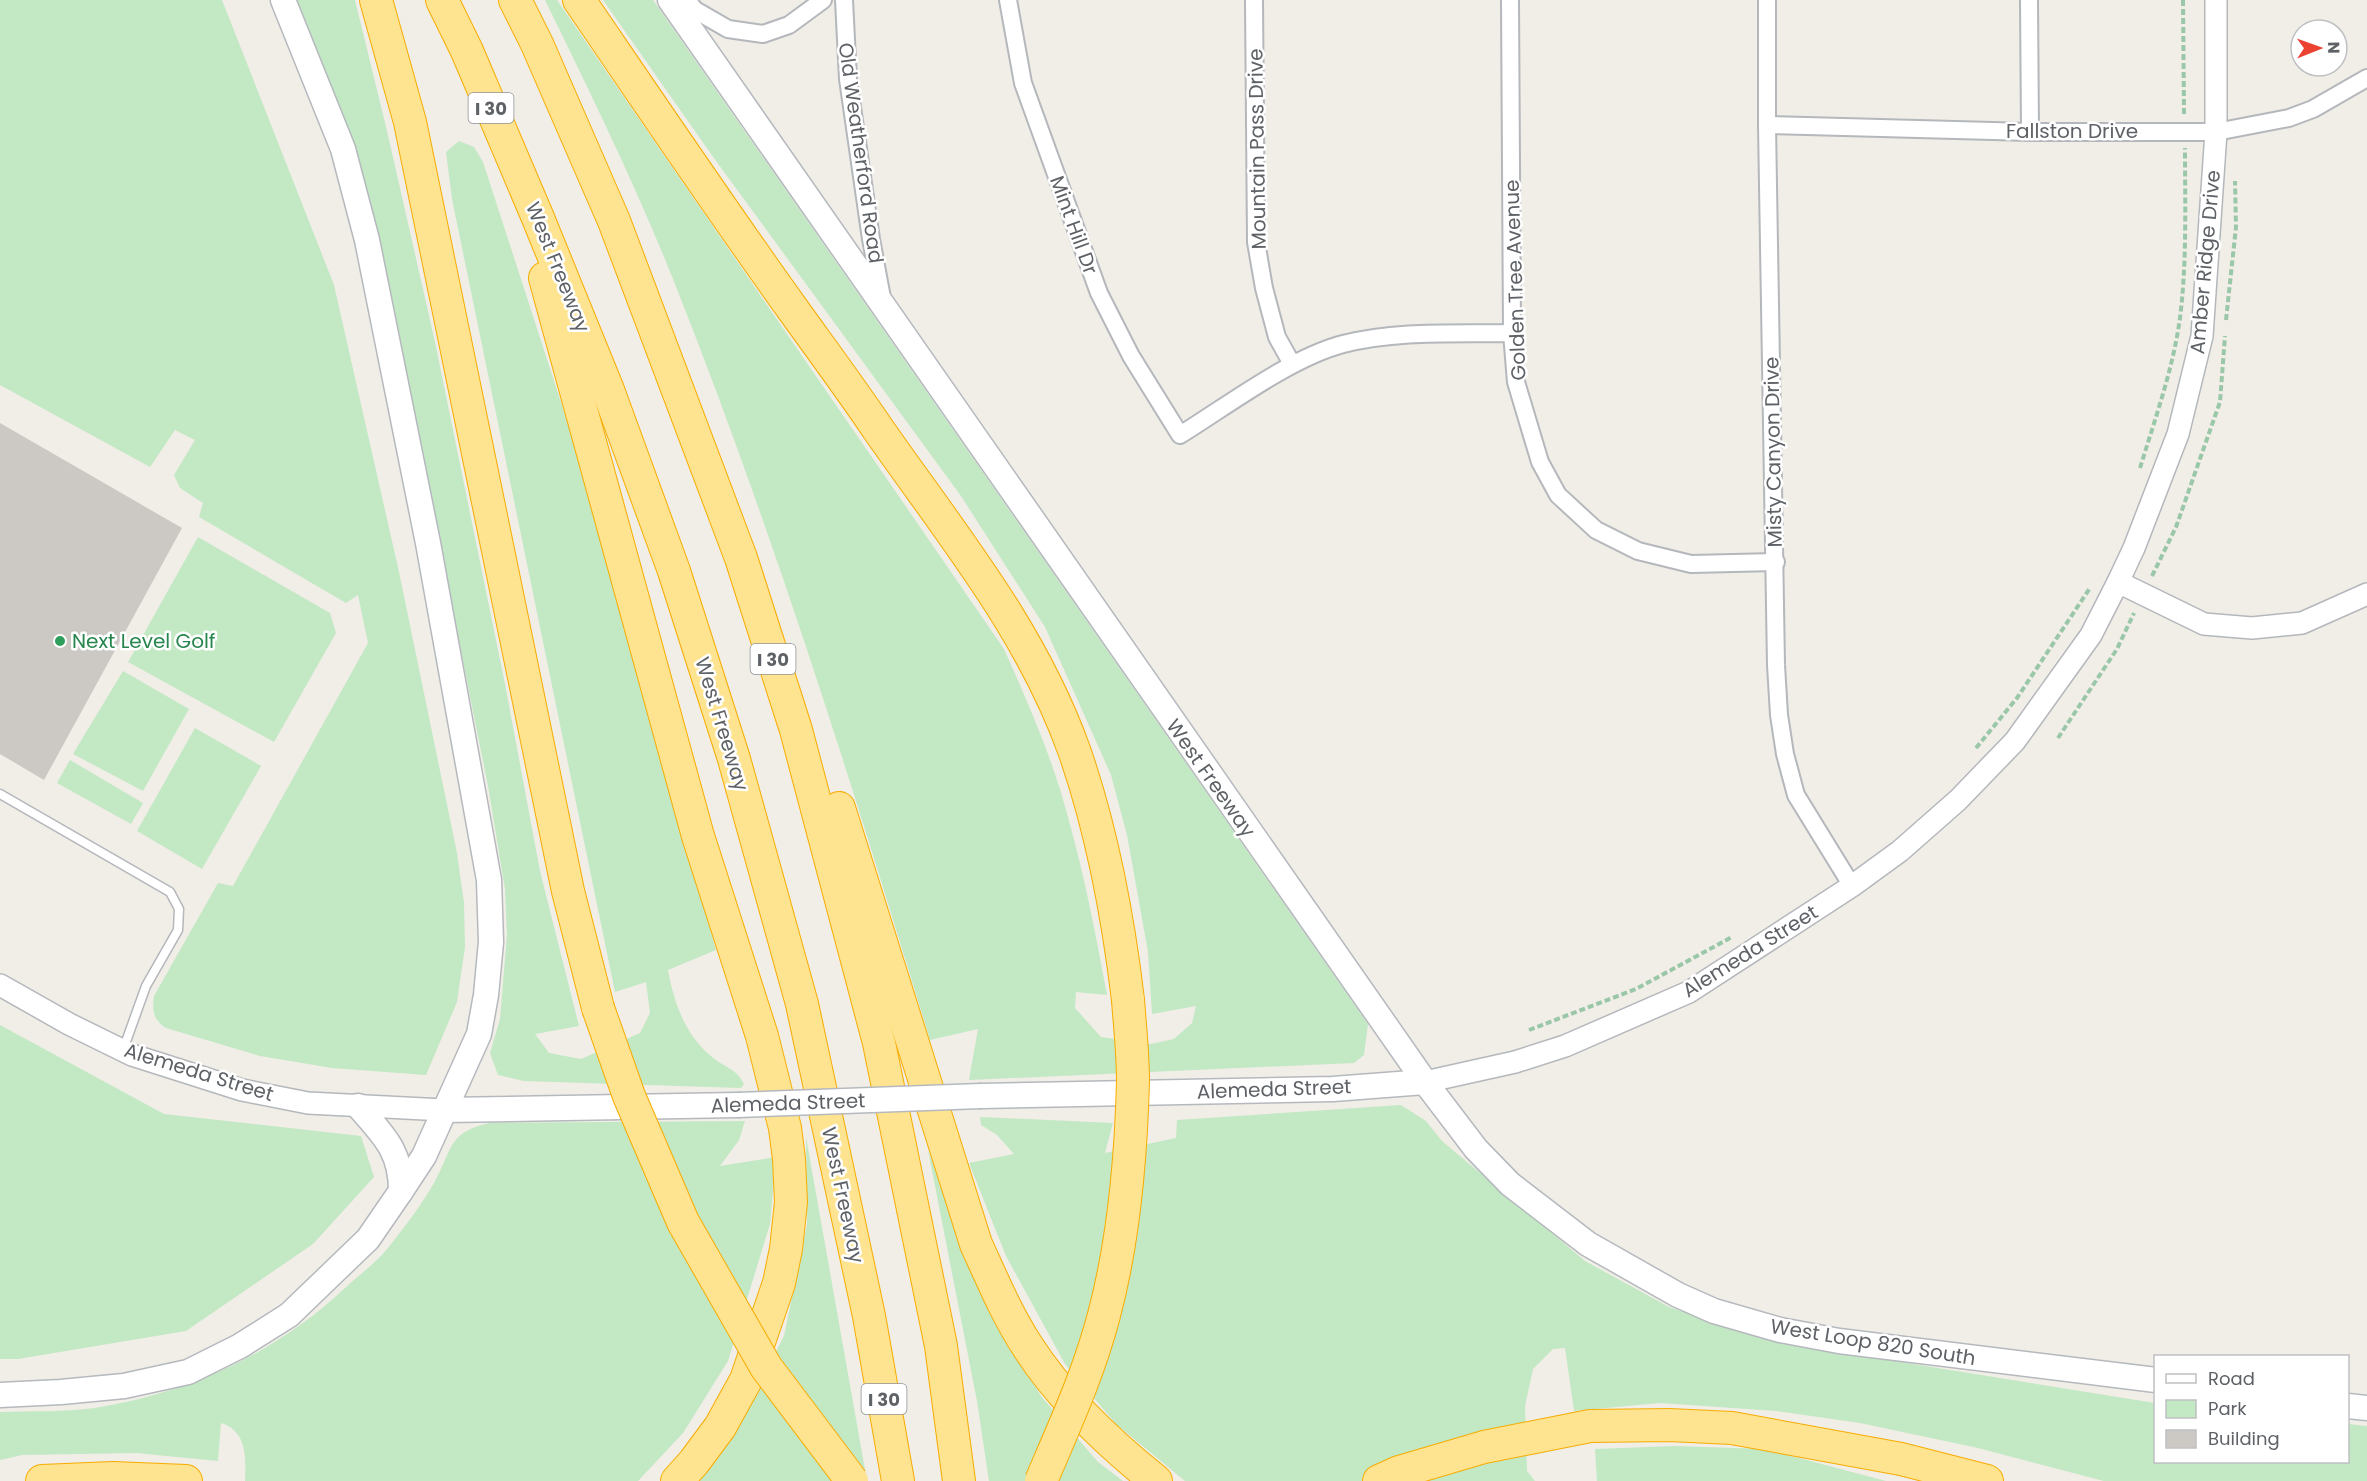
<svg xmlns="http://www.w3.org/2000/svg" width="2367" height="1481" viewBox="0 0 2367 1481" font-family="Poppins,sans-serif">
<rect width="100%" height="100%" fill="#f0eee7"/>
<g fill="#c3e8c4">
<path d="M 0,0 L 222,0 L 334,285 L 399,572 L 457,853 L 464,903 L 465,947 L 457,1002 L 426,1075 L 332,1068 L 260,1056 L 166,1028 C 153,1020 152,1010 154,996 L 218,883 L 233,886 L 368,643 L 358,595 L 346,603 L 199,517 L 203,503 L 180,488 L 174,475 L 195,440 L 175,430 L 150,467 L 0,385 Z"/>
<path d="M 295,0 L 355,0 L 387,131 L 435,342 L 505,684 L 540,871 L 579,1026 L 535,1034 L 549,1053 L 581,1059 L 640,1033 L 650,1013 L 646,982 L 615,992 L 452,199 L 446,152 L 459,141 L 474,147 L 483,162 L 580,461 L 716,950 L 668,970 C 674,1003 685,1035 712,1057 C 724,1067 737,1069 744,1084 L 741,1088 L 524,1081 L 498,1075 L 490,1053 L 500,1019 L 507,935 L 505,889 L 488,786 L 424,467 Z"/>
<path d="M 545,0 L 557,0 L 1004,649 C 1029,705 1054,762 1069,821 C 1085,878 1096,936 1107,995 L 1076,992 L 1075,1008 L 1101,1037 L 1151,1044 L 1174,1039 L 1192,1023 L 1196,1006 L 1152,1014 L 1148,952 L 1127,835 L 1111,775 L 1045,627 L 961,496 L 711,154 L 603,0 L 653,0 L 1368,1024 L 1364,1055 L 1354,1063 L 969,1080 L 978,1029 L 930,1040 C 852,784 772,528 673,279 C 635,184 590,92 545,0 Z"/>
<path d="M 198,537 L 330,613 L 336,633 L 274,742 L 128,662 Z"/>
<path d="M 123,671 L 189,709 L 143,791 L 73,754 Z"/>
<path d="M 195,728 L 261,766 L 202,869 L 137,831 Z"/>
<path d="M 70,760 L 143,803 L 131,824 L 57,783 Z"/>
<path d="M 0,1025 L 164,1114 L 361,1136 L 374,1177 L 313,1244 L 186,1331 L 18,1359 L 0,1359 Z"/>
<path d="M 1401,1105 L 1426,1121 L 1442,1141 L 1585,1261 L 1669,1307 L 1776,1342 L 2155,1403 L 2156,1462 L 2348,1462 L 2348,1424 L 2367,1426 L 2367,1481 L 2104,1481 L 1978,1448 L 1860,1423 L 1776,1411 L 1660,1403 L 1574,1411 L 1565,1348 L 1553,1349 L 1533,1369 L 1525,1406 L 1527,1471 L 1535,1481 L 1185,1481 L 1116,1424 L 1065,1364 L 1006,1256 L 969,1163 L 1014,1154 L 997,1135 L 981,1125 L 980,1117 L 1113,1123 L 1105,1153 L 1176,1138 L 1177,1120 Z"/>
<path d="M 745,1121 L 739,1140 L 720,1166 L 776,1157 L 770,1224 L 728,1361 L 683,1433 L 638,1481 L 245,1481 C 246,1457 247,1431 221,1423 L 218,1461 L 136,1453 L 22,1455 L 0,1460 L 0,1412 C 31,1411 64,1412 95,1408 C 189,1393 276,1353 345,1288 C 360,1274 379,1261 391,1244 C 406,1225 423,1203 435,1181 C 453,1148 448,1132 490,1123 Z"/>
<path d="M 806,1137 L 867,1481 L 700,1481 L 737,1426 L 784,1336 L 807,1224 Z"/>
<path d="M 928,1150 L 983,1298 L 1041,1396 L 1098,1462 L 1123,1481 L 989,1481 L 977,1401 Z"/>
<path d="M 1675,1446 L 1765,1449 L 1886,1481 L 1597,1481 L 1595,1449 Z"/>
</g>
<path fill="#ccc9c4" d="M 0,423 L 182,528 L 44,780 L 0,754 Z"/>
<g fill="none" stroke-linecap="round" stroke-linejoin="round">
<g stroke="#b4b7bb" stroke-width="11">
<path id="service" d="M 0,794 L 170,892 L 179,909 L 178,930 L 146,986 L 123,1050"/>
</g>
<g stroke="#b4b7bb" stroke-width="20">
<g id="minor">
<path d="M 687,0 L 695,10 L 728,29 L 763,34 L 789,25 L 823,0"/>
<path d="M 844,0 L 848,79 L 871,239 L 882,298"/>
<path d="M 1008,0 L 1023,83 L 1099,293 L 1131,356 L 1180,435 C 1227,406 1290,358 1343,344 C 1398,330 1456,334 1512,333"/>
<path d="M 1254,0 L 1256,242 L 1264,288 L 1277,337 L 1292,364"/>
<path d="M 1510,0 L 1512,333 L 1516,382 L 1540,462 L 1558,495 L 1596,530 L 1638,551 L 1691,564 L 1776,562"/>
<path d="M 1767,0 L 1767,125 L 1776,665 L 1779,715 L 1785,754 L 1796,795 L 1852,886"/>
<path d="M 2029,0 L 2030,132"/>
<path d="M 1767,125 L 2030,132 L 2216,132 L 2289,118 L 2313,109 L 2367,78"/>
</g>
</g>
<g stroke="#b4b7bb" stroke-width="24">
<g id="tertiary">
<path d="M 2118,582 L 2134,548 L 2178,434 L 2202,336 L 2216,132 L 2216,0"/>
<path d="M 0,985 L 69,1024 L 132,1055 L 242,1090 L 308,1103 L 444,1110"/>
<path d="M 1425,1082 L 1515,1062 L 1565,1046 L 1689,992 L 1852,886 L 1900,851 L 1958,800 L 2015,741 L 2091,635 L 2118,582 L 2204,624 L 2252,628 L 2302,623 L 2367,594"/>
</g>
</g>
<g stroke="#b5b9be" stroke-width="27">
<g id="secondary">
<path d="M 670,0 L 1425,1082 L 1476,1149 L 1510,1184 L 1588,1244 L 1678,1295 L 1714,1311 L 1780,1330 L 1839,1341 L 2156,1380"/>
<path d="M 981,1096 L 1333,1089 L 1425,1082"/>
<path d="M 358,1106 C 383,1135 401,1150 401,1191"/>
<path d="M 444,1110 L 738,1105"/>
<path d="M 0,1395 L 61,1392 L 124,1386 L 188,1372 L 240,1346 L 289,1315 L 368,1239 L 401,1191 L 424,1156 L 479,1034 L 486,995 L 491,942 L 489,880 L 428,543 L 367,240 L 343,149 L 283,0"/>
<path d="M 2348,1406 L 2367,1408"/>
</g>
</g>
<g stroke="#f7ac00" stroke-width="34">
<g id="motorway">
<path d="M 376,0 L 410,122 L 568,891 L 598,1008"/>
<path d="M 442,0 L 467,51 L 538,218 L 608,390 L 674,571 L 734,759 L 802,1004 L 869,1316 L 898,1481"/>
<path d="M 515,0 L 537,44 L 614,221 L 741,558 L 796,730 L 879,1043 L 941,1346 L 959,1481"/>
<path d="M 579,0 C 650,104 720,208 794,311 C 822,350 851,389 878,429 C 951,534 1030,628 1074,750 C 1102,830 1118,916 1128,1000"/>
<path d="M 545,278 L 698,836 L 762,1036 L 785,1128 L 789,1159 L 791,1202 L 786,1249 L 779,1283 L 746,1380 L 720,1427 L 694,1462 L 677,1481"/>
<path d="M 839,808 L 976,1244 C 992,1279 1007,1315 1028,1347 C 1060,1397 1110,1444 1156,1481"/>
<path d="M 42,1481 L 113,1478 L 186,1481"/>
<path d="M 1379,1481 L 1399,1472 L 1484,1447 L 1590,1426 L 1669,1425 L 1732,1428 L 1901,1459 L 1987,1481"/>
</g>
</g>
<g stroke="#9ac7a8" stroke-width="4" stroke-dasharray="6 3" stroke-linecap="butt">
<path d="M 2183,0 L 2184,114"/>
<path d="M 2226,320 L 2236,227 L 2235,181"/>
<path d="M 2140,468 C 2155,419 2173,369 2180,318 C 2187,262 2185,204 2185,148"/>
<path d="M 2152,576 L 2176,527 L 2220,402 L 2225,336"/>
<path d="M 2058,738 L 2117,649 L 2134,613"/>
<path d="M 1976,748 L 2017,698 L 2090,588"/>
<path d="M 1529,1030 L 1636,989 L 1732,937"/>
</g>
<use href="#service" stroke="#fff" stroke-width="8"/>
<use href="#minor" stroke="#fff" stroke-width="16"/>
<use href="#tertiary" stroke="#fff" stroke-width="21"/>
<use href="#secondary" stroke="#fff" stroke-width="24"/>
<use href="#motorway" stroke="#fee390" stroke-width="32"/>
<g stroke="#b5b9be" stroke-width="27" stroke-linecap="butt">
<path id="secondary-bridge" d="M 738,1105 L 981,1096"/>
</g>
<g stroke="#f7ac00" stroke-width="34" stroke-linecap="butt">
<g id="motorway-bridge">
<path d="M 598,1008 L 629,1096 L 683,1222 L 766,1367 L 852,1481"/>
<path d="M 1041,1481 C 1064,1427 1089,1373 1104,1315 C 1124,1240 1131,1159 1133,1081 C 1133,1054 1130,1027 1128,1000"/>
</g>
</g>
<use href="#secondary-bridge" stroke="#fff" stroke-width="24"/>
<use href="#motorway-bridge" stroke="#fee390" stroke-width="32"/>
</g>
<circle fill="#2e9e5b" stroke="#fff" stroke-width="2" cx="60" cy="641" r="6"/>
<g text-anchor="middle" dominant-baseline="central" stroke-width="5" stroke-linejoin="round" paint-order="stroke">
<g fill="#fff" stroke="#8e9195" stroke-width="1.5">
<rect x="468.5" y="93" width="45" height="30" rx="4.5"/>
<rect x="750.5" y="644" width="45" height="30" rx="4.5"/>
<rect x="861.5" y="1384" width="45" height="30" rx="4.5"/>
</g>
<g font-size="18" font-weight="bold" fill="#5e6267">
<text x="491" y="108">I 30</text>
<text x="773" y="659">I 30</text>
<text x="884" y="1399">I 30</text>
</g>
<g font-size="20" fill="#5e6267" stroke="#fff">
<text x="2072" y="131">Fallston Drive</text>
<text transform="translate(1257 149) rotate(-91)">Mountain Pass Drive</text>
<text transform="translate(861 153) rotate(82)">Old Weatherford Road</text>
<text transform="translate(1074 225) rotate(70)">Mint Hill Dr</text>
<text transform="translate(2205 262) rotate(-85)">Amber Ridge Drive</text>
<text transform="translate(558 267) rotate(68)">West Freeway</text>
<text transform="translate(1515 280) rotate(-92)">Golden Tree Avenue</text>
<text transform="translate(1773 452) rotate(-91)">Misty Canyon Drive</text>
<text transform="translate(722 724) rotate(73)">West Freeway</text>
<text transform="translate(1211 778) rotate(55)">West Freeway</text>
<text transform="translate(1750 951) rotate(-32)">Alemeda Street</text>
<text transform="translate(199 1072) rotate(17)">Alemeda Street</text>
<text transform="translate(1274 1089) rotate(-2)">Alemeda Street</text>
<text transform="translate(788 1103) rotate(-2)">Alemeda Street</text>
<text transform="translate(843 1195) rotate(78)">West Freeway</text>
<text transform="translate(1873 1342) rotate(9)">West Loop 820 South</text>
</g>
<g font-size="20" fill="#27864d" stroke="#fff" text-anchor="start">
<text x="72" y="641">Next Level Golf</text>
</g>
</g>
<rect x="2154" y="1355" width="195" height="108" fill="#ffffff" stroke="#bfc0c2" stroke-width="1.5"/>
<rect x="2166" y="1374" width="30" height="9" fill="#ffffff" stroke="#bfc0c2" stroke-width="1.5"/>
<text x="2208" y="1385" font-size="18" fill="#5e6267">Road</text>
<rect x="2166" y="1400" width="30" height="18" fill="#c3e8c4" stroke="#bfc0c2" stroke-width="1.5"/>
<text x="2208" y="1415" font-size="18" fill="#5e6267">Park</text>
<rect x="2166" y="1430" width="30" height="18" fill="#ccc9c4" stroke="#bfc0c2" stroke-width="1.5"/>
<text x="2208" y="1445" font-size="18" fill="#5e6267">Building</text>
<g transform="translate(2319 48) rotate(89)"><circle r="28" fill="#ffffff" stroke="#bfc0c2" stroke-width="1.5"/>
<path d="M0-4.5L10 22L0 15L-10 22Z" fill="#eb4232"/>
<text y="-9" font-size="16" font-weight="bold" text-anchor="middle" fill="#5e6267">N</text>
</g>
</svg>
